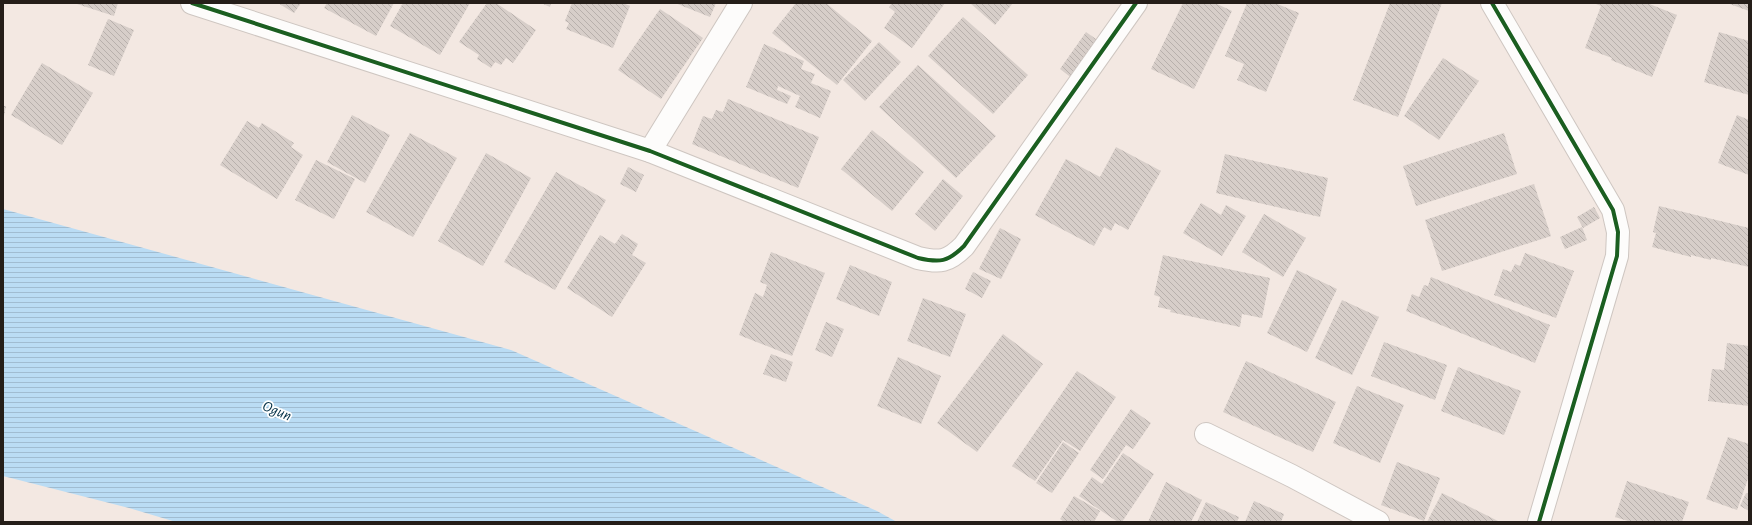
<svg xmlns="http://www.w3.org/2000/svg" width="1752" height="525" viewBox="0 0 1752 525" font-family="'Alegreya Sans',sans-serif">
<defs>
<pattern id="water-rules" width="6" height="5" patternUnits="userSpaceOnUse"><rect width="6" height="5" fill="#badcf4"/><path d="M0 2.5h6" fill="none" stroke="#a0bcd1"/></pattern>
<pattern id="building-back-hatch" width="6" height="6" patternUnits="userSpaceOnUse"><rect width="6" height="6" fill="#d7cec9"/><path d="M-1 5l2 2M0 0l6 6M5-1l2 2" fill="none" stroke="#b8b0ac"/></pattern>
</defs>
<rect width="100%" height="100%" fill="#f3e8e2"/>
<path fill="url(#water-rules)" d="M 3,209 L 511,350 L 877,511 L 897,522 L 176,522 L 129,508 L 3,476 Z"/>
<g fill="url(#building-back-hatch)">
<path d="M 78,3 L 118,3 L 114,16 L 77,4 Z"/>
<path d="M 278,3 L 301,3 L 294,13 Z"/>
<path d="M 327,3 L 394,3 L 376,36 L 324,8 Z"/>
<path d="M 403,3 L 470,3 L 440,55 L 390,26 Z"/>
<path d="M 487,3 L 496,3 L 536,30 L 513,63 L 506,58 L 501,65 L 495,62 L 491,68 L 477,59 L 479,55 L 459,42 Z"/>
<path d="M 541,3 L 551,3 L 550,7 Z"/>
<path d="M 572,3 L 623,3 L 630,6 L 613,48 L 566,29 L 569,23 L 565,21 Z"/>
<path d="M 675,3 L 716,3 L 710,17 Z"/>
<path d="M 796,3 L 826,3 L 872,41 L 837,85 L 772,33 Z"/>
<path d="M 892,3 L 945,3 L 912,48 L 884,28 L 895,12 L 889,7 Z"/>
<path d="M 970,3 L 1013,3 L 995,25 Z"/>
<path d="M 1183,3 L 1215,3 L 1232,11 L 1194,89 L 1151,69 Z"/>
<path d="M 1247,3 L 1275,3 L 1299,13 L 1266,92 L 1237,80 L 1244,64 L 1225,56 Z"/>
<path d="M 1390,3 L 1442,3 L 1398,117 L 1353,100 Z"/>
<path d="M 1596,3 L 1647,3 L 1677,15 L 1652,77 L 1611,60 L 1612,58 L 1585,48 L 1601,6 L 1596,4 Z"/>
<path d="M 1727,3 L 1749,3 L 1749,11 Z"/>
<path d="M 660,9 L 703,38 L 661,99 L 618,70 Z"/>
<path d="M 963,17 L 1028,75 L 993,114 L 928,56 Z"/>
<path d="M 108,19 L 134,30 L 114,76 L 88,65 Z"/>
<path d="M 1086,32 L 1100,42 L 1073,79 L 1060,69 Z"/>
<path d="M 1719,32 L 1749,41 L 1749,95 L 1704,82 Z"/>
<path d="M 879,42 L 901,62 L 865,101 L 843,80 Z"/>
<path d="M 764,44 L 804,61 L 801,69 L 815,74 L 811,83 L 831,91 L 820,118 L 795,107 L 800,96 L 778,86 L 777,90 L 791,96 L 787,104 L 746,87 Z"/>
<path d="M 1443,58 L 1479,81 L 1439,140 L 1404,116 Z"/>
<path d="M 42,63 L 93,93 L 62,145 L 11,115 Z"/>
<path d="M 918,65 L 996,136 L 956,178 L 879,107 Z"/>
<path d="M 728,99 L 819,137 L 798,188 L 692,144 L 703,116 L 712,119 L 716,110 L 723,112 Z"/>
<path d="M 3,106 L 6,106 L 4,116 L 3,116 Z"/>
<path d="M 352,115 L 390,135 L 365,183 L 327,162 Z"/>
<path d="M 1737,115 L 1749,120 L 1749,175 L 1718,163 Z"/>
<path d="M 247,121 L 259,128 L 262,123 L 294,143 L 291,147 L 303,155 L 277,199 L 220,165 Z"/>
<path d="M 872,130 L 924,172 L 892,211 L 841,169 Z"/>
<path d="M 410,133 L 457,158 L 413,237 L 366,212 Z"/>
<path d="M 1504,133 L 1517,174 L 1416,206 L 1403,166 Z"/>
<path d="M 1116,147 L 1161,171 L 1128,230 L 1115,223 L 1111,231 L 1104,227 L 1094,246 L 1035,215 L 1066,159 L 1100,177 Z"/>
<path d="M 486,153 L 531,178 L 483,266 L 438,241 Z"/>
<path d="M 1225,154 L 1328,178 L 1320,217 L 1216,193 Z"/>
<path d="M 316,160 L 355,179 L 334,219 L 295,200 Z"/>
<path d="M 628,167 L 644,175 L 636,192 L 620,184 Z"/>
<path d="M 556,172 L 606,200 L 555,290 L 504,262 Z"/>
<path d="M 943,179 L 963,196 L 935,231 L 915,214 Z"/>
<path d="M 1534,184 L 1551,236 L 1442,271 L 1425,220 Z"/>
<path d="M 1201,203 L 1221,215 L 1226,205 L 1246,216 L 1222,256 L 1183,233 Z"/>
<path d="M 1659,206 L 1749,228 L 1749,267 L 1711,258 L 1711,260 L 1691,255 L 1691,257 L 1652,247 L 1656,233 L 1653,232 Z"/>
<path d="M 1594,207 L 1600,218 L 1583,228 L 1577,217 Z"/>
<path d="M 1264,214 L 1306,238 L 1283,277 L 1242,252 Z"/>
<path d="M 1582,227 L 1587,240 L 1565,249 L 1560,237 Z"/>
<path d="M 1000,228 L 1021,239 L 1001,279 L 979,269 Z"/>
<path d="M 622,234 L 638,244 L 632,255 L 646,263 L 612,317 L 567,288 L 600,235 L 615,244 Z"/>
<path d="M 771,252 L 825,273 L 792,356 L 739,335 L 755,293 L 763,297 L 767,285 L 760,282 Z"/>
<path d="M 1525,253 L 1574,271 L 1556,318 L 1494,295 L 1503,269 L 1511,272 L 1515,264 L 1520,266 Z"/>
<path d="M 1163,255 L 1270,278 L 1262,318 L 1242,314 L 1240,327 L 1170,312 L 1171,310 L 1158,307 L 1160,297 L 1154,295 Z"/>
<path d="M 850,265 L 892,282 L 879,316 L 836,299 Z"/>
<path d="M 1297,270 L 1337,289 L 1307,352 L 1267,333 Z"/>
<path d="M 973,272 L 991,281 L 982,298 L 965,289 Z"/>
<path d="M 1431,277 L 1550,325 L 1535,363 L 1406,311 L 1412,294 L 1419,297 L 1424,285 L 1428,286 Z"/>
<path d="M 923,298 L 966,314 L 950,357 L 907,341 Z"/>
<path d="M 1342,300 L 1379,317 L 1352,375 L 1315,358 Z"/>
<path d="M 826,322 L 844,329 L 832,357 L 815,350 Z"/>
<path d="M 1003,334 L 1043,364 L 977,452 L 937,423 Z"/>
<path d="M 1384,342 L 1447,365 L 1435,400 L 1371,376 Z"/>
<path d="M 1727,343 L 1749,346 L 1749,406 L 1708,401 L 1712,369 L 1724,370 Z"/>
<path d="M 771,354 L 793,362 L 786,382 L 763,374 Z"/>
<path d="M 898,357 L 941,376 L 921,424 L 877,406 Z"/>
<path d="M 1246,361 L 1336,402 L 1313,452 L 1223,412 Z"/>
<path d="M 1458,367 L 1521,391 L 1504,435 L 1441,411 Z"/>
<path d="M 1077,371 L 1116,397 L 1080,451 L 1063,440 L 1035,481 L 1012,466 Z"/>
<path d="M 1357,386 L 1404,405 L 1380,463 L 1333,443 Z"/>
<path d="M 1131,409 L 1151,423 L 1133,449 L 1126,445 L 1103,479 L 1090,470 Z"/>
<path d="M 1728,437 L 1749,444 L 1749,476 L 1737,510 L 1706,499 Z"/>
<path d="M 1063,442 L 1079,453 L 1052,493 L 1036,483 Z"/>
<path d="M 1123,453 L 1154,474 L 1122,522 L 1118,522 L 1079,496 L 1092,477 L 1102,484 Z"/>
<path d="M 1397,462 L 1440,478 L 1424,521 L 1381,505 Z"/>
<path d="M 1627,481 L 1689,502 L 1682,522 L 1631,522 L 1615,517 Z"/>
<path d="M 1166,482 L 1202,500 L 1191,522 L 1148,522 Z"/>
<path d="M 1442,493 L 1498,521 L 1497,522 L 1427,522 Z"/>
<path d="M 1746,493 L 1749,494 L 1749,511 L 1740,506 Z"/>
<path d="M 1074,496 L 1100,511 L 1094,522 L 1064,522 L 1060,519 Z"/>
<path d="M 1254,501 L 1284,514 L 1281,522 L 1245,522 Z"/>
<path d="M 1206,502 L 1239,517 L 1237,522 L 1197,522 Z"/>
</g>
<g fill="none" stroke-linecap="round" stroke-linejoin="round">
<g stroke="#cec6c1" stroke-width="24">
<g id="street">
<path d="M 192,3 L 650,151 L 918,258 C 940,263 948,262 964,246 L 1136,3"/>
<path d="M 1492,3 L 1613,210 L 1618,232 L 1617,256 L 1539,522"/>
<path d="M 650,151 L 741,3"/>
<path d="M 1206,434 L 1292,476 L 1378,522"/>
</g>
</g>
<use href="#street" stroke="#fdfcfb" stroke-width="22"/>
<g stroke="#fff" stroke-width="6">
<g id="cycleway">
<path d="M 192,3 L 650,151 L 918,258 C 940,263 948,262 964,246 L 1136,3"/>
<path d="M 1492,3 L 1613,210 L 1618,232 L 1617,256 L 1539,522"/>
</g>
</g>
<use href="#cycleway" stroke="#1b5e20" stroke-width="4"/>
</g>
<g text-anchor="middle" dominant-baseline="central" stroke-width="3.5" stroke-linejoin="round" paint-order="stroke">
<g font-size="15" font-style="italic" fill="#033047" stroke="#fff">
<text transform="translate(277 411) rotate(23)">Ogun</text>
</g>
</g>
<rect width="1752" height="525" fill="none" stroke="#251e19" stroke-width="8"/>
</svg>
